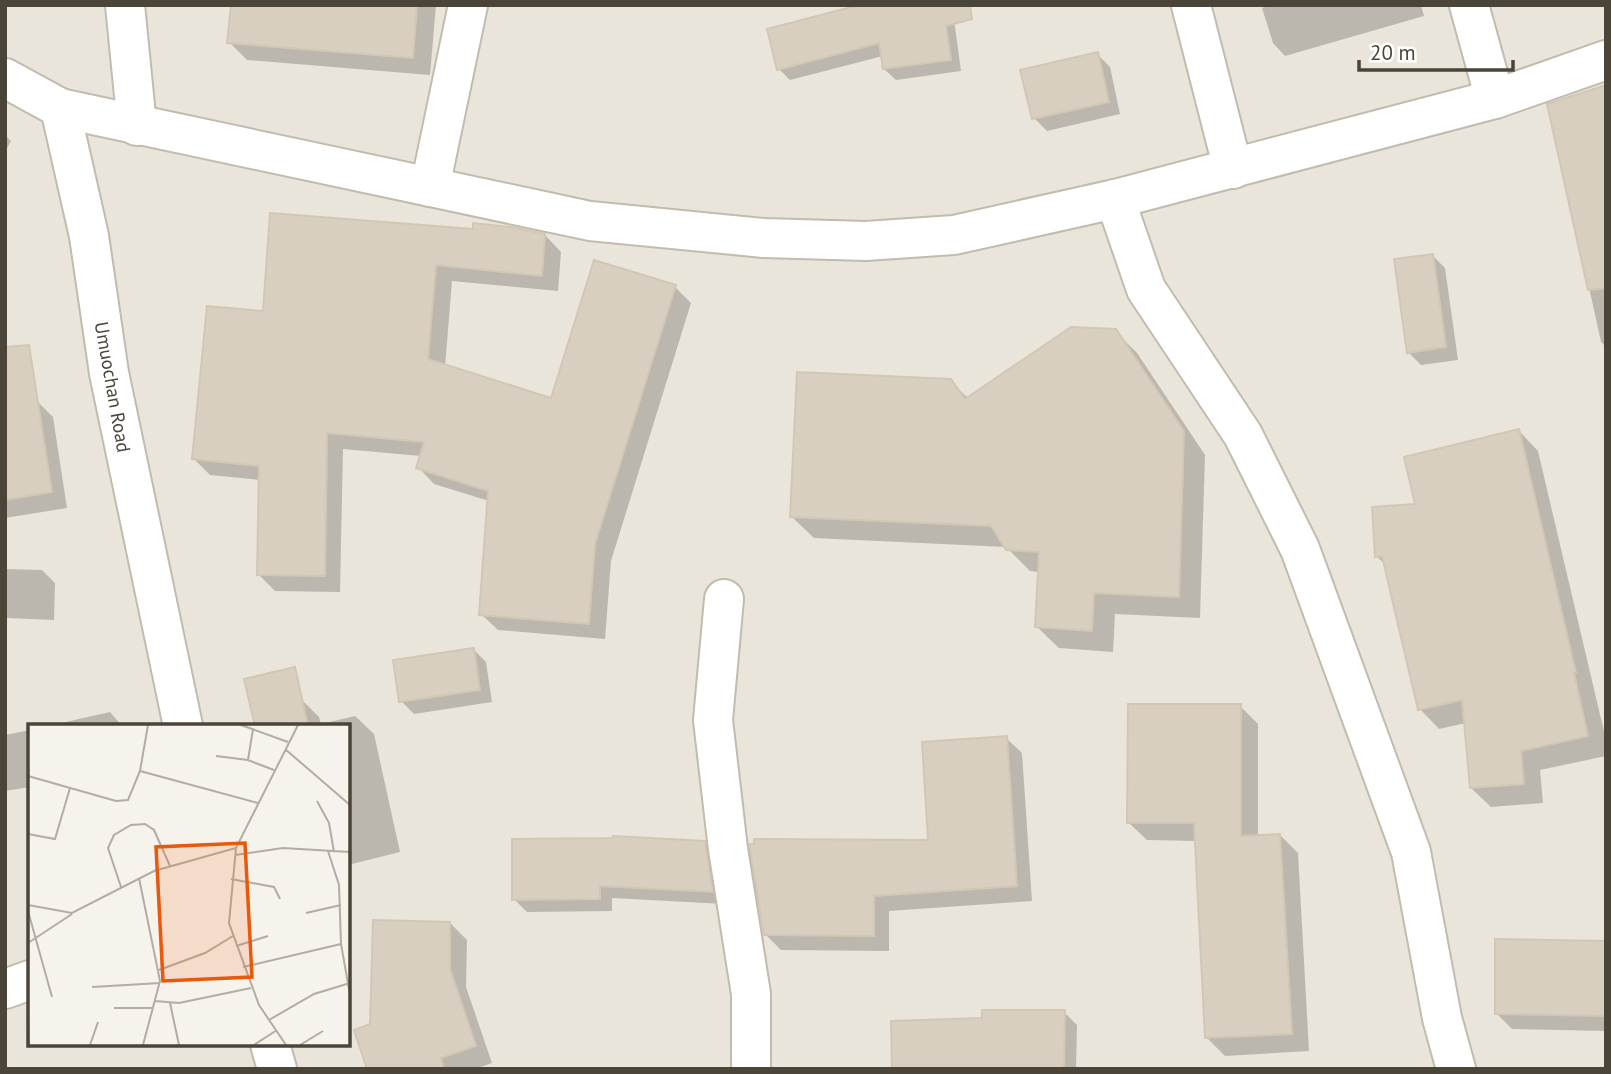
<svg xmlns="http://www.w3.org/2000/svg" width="1611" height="1074" viewBox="0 0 1611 1074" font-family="'PT Sans',sans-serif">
<rect width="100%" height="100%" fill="#f6f3ec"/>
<path fill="#eae5da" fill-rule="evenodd" d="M 5,5 L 1606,5 L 1606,1069 L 5,1069 ZM 30,726 L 348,726 L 348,1044 L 30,1044 Z"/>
<g fill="#0003">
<path d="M 232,5 L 436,5 L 430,75 L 247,60 L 229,42 Z"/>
<path d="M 952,5 L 961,71 L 896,80 L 884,69 L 883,56 L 790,80 L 779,69 Z"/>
<path d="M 1272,5 L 1421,5 L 1424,16 L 1285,56 L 1273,43 L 1262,8 Z"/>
<path d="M 1097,54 L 1110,67 L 1120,114 L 1047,131 L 1034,118 Z"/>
<path d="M 1606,87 L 1606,347 L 1601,342 L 1549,105 Z"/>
<path d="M 5,135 L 11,141 L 5,152 Z"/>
<path d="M 272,215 L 545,235 L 561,252 L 558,291 L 452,281 L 445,367 L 552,400 L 675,287 L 691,303 L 611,561 L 605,639 L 498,630 L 481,614 L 489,501 L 434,484 L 418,467 L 421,456 L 343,449 L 340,592 L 275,591 L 259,575 L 260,480 L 210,475 L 194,459 L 264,313 Z"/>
<path d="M 1433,256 L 1445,268 L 1458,360 L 1421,365 L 1408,352 Z"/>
<path d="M 1115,331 L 1137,353 L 1205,455 L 1200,618 L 1115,614 L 1113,652 L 1059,648 L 1037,627 L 1040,572 L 1030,571 L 1006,547 L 814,538 L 792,517 L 950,381 L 968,398 Z"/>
<path d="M 37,401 L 53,417 L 67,508 L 5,518 L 5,406 Z"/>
<path d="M 1519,431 L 1538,451 L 1606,740 L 1606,756 L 1540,770 L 1543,803 L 1491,807 L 1471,788 L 1466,723 L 1439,729 L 1420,709 L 1386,565 L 1376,556 L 1417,506 Z"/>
<path d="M 5,569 L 42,570 L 55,583 L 54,620 L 7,618 L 5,649 Z"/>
<path d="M 474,650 L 486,662 L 492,702 L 414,714 L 401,701 Z"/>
<path d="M 301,699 L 319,717 L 321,724 L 355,716 L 374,734 L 400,852 L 348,865 L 348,726 L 256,726 Z"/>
<path d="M 1240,706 L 1258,724 L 1258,837 L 1280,835 L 1298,853 L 1309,1051 L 1225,1056 L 1207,1038 L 1196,841 L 1147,840 L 1128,822 Z"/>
<path d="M 110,712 L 122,726 L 48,726 Z"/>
<path d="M 30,730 L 30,787 L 5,791 L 5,735 Z"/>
<path d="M 1006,738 L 1022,753 L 1032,901 L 889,911 L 889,951 L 781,950 L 765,934 L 756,846 L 930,842 Z"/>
<path d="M 704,843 L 717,856 L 724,904 L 612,898 L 612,911 L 527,912 L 514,899 Z"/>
<path d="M 450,923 L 467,940 L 466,987 L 492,1063 L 475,1069 L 369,1069 L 372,1026 Z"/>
<path d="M 1606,943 L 1606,1031 L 1512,1029 L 1496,1013 Z"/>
<path d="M 1064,1012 L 1077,1025 L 1076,1069 L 894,1069 L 984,1019 Z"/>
</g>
<g fill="#d8cfc1" stroke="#d3c7b4" stroke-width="2">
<path d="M 231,5 L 417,5 L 413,58 L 227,43 Z"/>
<path d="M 859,5 L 970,5 L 972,19 L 946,26 L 951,60 L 883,69 L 879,43 L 777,70 L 767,29 Z"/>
<path d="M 1098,52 L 1109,102 L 1032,119 L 1020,70 Z"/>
<path d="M 1606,85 L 1606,288 L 1588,290 L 1547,104 Z"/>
<path d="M 270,213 L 473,229 L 473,223 L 511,227 L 545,234 L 542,276 L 436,265 L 428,359 L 551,398 L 594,260 L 676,285 L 595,544 L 589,624 L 479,615 L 488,491 L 416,468 L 424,442 L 327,433 L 325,576 L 257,575 L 259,466 L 192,459 L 207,306 L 263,311 Z"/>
<path d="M 1433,254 L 1446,347 L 1407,353 L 1394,259 Z"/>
<path d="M 1071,327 L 1116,329 L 1184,431 L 1179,597 L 1094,593 L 1092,631 L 1035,627 L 1039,552 L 1006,550 L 991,526 L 790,517 L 797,372 L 951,379 L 965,399 Z"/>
<path d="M 29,345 L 52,492 L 5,500 L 5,347 Z"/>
<path d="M 1519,429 L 1576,673 L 1574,673 L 1588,736 L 1521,751 L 1524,784 L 1470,788 L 1462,700 L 1418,710 L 1382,556 L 1375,557 L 1372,507 L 1415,504 L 1404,457 Z"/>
<path d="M 474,648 L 480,690 L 399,702 L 393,660 Z"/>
<path d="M 295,667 L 308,726 L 255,726 L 244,679 Z"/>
<path d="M 1128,704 L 1241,704 L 1241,836 L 1280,834 L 1292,1034 L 1205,1038 L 1194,823 L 1127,823 Z"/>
<path d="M 1007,736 L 1017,886 L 874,896 L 874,936 L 764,935 L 749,844 L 754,844 L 754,839 L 928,840 L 922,742 Z"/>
<path d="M 613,836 L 705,841 L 713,892 L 600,886 L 600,899 L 512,900 L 512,839 L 613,838 Z"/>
<path d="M 373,920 L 450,922 L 450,969 L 476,1046 L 441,1058 L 444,1069 L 367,1069 L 354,1030 L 370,1024 Z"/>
<path d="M 1495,939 L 1606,941 L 1606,1016 L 1495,1014 Z"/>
<path d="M 982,1010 L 1065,1010 L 1064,1069 L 892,1069 L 891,1021 L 982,1018 Z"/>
</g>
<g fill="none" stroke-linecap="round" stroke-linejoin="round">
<g stroke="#c2bbae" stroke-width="42">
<g id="minor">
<path d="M 125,5 L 137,126"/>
<path d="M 1191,5 L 1233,169"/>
<path d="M 1469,5 L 1495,99"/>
<path d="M 5,78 L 60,108 L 89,236 L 109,373 L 183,726"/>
<path d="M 60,108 L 590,221 L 764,238 L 866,241 L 954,235 L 1115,199 L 1495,99 L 1606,60"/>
<path d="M 430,187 L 468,5"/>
<path d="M 1115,199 L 1146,289 L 1243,435 L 1300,549 L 1411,852 L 1442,1018 L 1456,1069"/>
<path d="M 724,599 L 713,720 L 728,849 L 751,994 L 751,1069"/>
<path d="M 5,989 L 30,980"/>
<path d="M 270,1044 L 277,1069"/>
</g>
</g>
<use href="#minor" stroke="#fff" stroke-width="38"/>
</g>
<g text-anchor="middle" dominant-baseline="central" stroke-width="5" stroke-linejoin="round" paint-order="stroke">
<g font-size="19" fill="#4b4439" stroke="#fff">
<text transform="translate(113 387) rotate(80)">Umuochan Road</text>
</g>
</g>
<g transform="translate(28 724)">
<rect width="322" height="322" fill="#f6f3ec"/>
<path fill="none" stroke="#b2ada4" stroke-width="2" d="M 213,1 L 260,18M 257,25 L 322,81M 188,32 L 220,36 L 246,46M 220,36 L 225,5M 112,47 L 230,79M 0,52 L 88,77 L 100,76 L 112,47 L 120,1M 289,77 L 301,99 L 306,128M 0,110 L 27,115 L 42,64M 208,124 L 201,199 L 231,281 L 258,321M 300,127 L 311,161 L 313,220 L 322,271M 207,131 L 255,124 L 322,128M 111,154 L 132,257 L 115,321M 203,155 L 246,163 L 252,175M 93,163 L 80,124 L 86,111 L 103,101 L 117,100 L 126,106 L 142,142M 0,181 L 44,189 L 126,147 L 208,124 L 270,1M 0,187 L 24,273M 278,189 L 313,181M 0,219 L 44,190M 208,222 L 240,212M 215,243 L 313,220M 131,246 L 177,229 L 205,212M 64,263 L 132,259M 127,277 L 151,279 L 223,264M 142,279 L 151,321M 86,284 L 125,284M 0,288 L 1,321M 241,296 L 286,270 L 322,259M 62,321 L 70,298M 226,321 L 249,306M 272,321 L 295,307"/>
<path fill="#e8590c" fill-opacity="0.15" stroke="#e8590c" stroke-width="3.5" d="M 217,119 L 224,253 L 135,257 L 128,123 Z"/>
<rect width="322" height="322" fill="none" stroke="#4b4439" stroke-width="3.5"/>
</g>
<rect width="1611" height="1074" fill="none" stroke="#4b4439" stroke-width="14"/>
<path d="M1359 60v10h154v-10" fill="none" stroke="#4b4439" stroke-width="3.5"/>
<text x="1370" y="60" font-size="21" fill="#4b4439" stroke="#ffffff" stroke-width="5" paint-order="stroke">20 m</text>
</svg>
